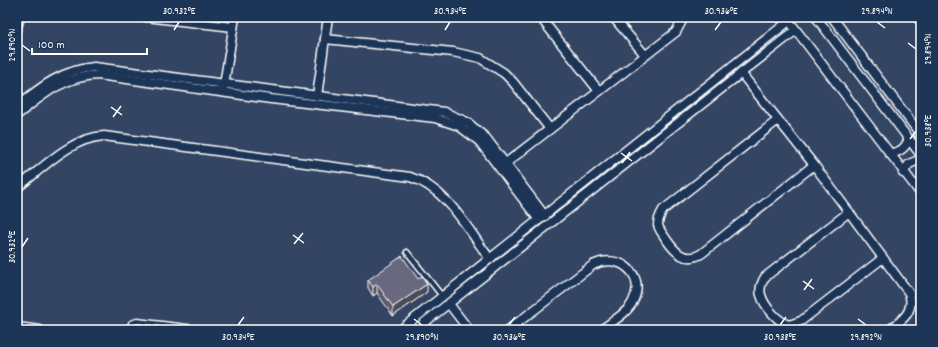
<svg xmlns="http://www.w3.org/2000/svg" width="938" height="347" viewBox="0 0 938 347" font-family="Dekko,sans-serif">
<rect width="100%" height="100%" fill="#344463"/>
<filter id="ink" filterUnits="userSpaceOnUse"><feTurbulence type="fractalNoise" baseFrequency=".025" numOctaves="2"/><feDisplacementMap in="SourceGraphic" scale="8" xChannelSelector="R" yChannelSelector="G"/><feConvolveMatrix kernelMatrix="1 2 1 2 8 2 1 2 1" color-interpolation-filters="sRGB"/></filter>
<g filter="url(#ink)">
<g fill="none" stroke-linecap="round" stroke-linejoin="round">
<g stroke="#fff" stroke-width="7">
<g id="lane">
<path d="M 407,252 L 442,296"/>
<path d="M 129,330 L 131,323 L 137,321 L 195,328 L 200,330"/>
</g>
</g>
<g stroke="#fff" stroke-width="11">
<g id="street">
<path d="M 146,17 L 233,27"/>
<path d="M 542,17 L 544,22 L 599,91"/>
<path d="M 613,17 L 645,55"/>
<path d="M 816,17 L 921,155"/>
<path d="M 832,17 L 918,131 L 920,140 L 916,148"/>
<path d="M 917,17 L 921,22"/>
<path d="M 793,26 L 921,194"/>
<path d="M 17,28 L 20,17"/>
<path d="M 325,39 L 453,52 L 480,58 L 504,73 L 513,82 L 550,129"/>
<path d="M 741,73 L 814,165 L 909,293 C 915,311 903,320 889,330"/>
<path d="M 224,85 L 235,17"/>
<path d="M 317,96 L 328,17"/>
<path d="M 17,106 C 41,87 62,70 94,67 L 444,112 L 467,122 L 486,138 L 545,216"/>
<path d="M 17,115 C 44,94 62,77 98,75 L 271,99 L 435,118 L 459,126 L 479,141 L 539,220"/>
<path d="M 778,120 L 663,210 C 660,215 658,219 658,225 C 659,230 663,234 666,239 C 675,252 684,263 701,254 L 814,165"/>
<path d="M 889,153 C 899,153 905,149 909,139"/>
<path d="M 506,163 L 676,32 L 684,17"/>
<path d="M 903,173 L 909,164 L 921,159"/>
<path d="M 17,188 C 43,168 70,138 104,136 L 410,177 C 447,188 468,230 490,259"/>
<path d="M 849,212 L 765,277 C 762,282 759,289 761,295 C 764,306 778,322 789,325 L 801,321 L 883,258"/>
<path d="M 449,304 L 469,330"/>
<path d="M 17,327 L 40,330"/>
<path d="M 400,330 L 789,21"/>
<path d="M 415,330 L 796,30"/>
<path d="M 508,330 L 593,265 C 618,252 647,274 633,301 C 628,313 611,322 601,330"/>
</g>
</g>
<use href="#lane" stroke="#1d3557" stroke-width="4"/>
<use href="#street" stroke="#1d3557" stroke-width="8"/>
</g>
<path fill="#5b596c" stroke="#fff" d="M 418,279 L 427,292 L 393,316 L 377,293 L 373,296 L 368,288 L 368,280 Z"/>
<g fill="#4a4958" stroke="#fff">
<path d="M 377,284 L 377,293 L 373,296 L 373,287 Z"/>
<path d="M 427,284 L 427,292 L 393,316 L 393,307 Z"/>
</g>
<path fill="#6a687e" stroke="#fff" d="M 402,256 L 418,279 L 422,276 L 427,284 L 393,307 L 377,284 L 373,287 L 368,280 Z"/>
</g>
<path fill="none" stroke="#fff" stroke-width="1.5" d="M 877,22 L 885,28M 174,30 L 179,22M 445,30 L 450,22M 715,30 L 721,22M 908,43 L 916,49M 22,45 L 30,51M 111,107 L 122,115M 113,117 L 121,106M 910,139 L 916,131M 621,153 L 632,161M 622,163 L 630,152M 293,235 L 304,243M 294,244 L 303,233M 22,247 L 28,238M 803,281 L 814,289M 804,290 L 812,279M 414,319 L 422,325M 858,319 L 866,325M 238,325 L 244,317M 509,325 L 515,317M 780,325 L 786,317"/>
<rect width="938" height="347" fill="none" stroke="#1d3557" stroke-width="44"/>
<path d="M32 48v6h115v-6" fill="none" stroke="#ffffff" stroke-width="2"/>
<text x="38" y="48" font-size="12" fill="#ffffff" stroke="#1d3557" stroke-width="3" paint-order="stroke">100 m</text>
<rect x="22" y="22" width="894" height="303" fill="none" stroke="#fff" stroke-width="1.5"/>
<g font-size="10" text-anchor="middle" fill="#fff">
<text x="179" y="14">30.932°E</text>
<text x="450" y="14">30.934°E</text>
<text x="721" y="14">30.936°E</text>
<text x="877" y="14">29.894°N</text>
<text transform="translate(11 45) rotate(-90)" y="4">29.890°N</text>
<text transform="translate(927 49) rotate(-90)" y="4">29.894°N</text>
<text transform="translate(927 131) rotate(-90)" y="4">30.938°E</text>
<text transform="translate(11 247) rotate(-90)" y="4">30.932°E</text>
<text x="238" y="340">30.934°E</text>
<text x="422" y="340">29.890°N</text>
<text x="509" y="340">30.936°E</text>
<text x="780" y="340">30.938°E</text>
<text x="866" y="340">29.892°N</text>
</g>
</svg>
